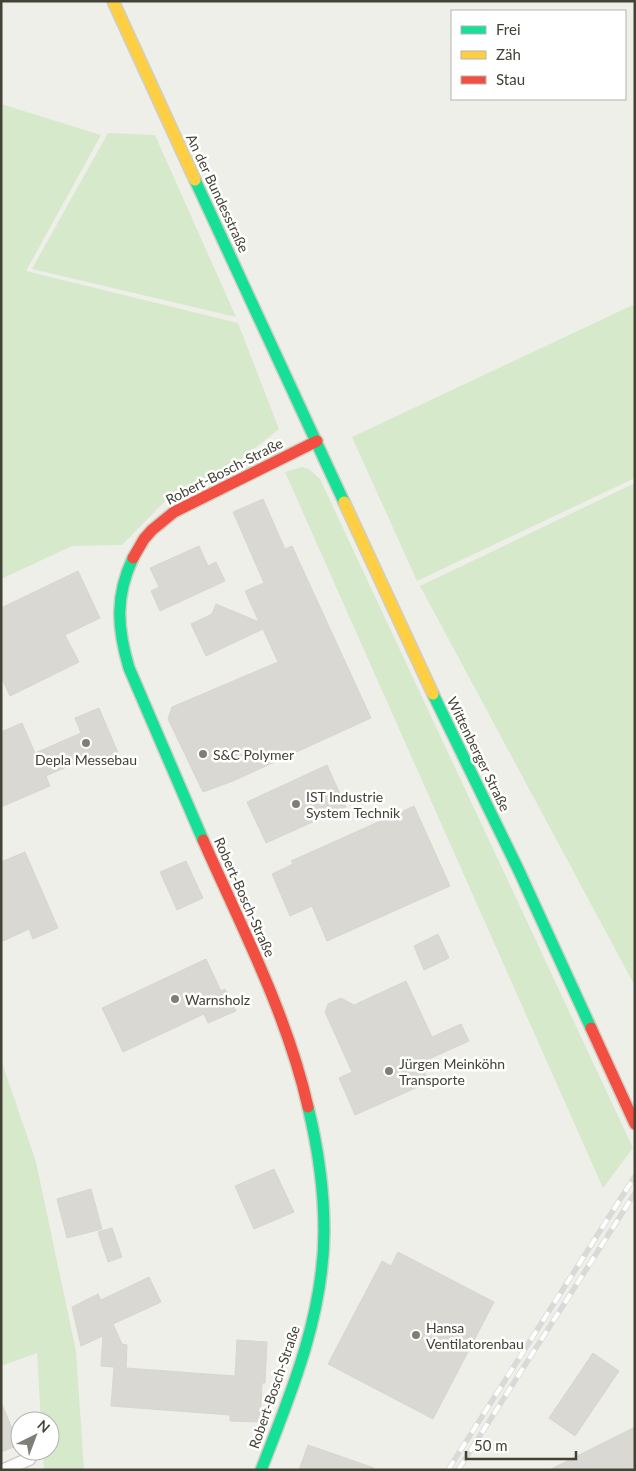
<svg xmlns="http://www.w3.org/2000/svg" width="636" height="1471" viewBox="0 0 636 1471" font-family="Lato,sans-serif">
<rect width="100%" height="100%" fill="#efefe9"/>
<g fill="#d6e9cb">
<path d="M 1,104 L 101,135 L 26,271 L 238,323 L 279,429 L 235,464 L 169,497 L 122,545 L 72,546 L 1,579 Z"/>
<path d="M 108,133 L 155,135 L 236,317 L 32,269 Z"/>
<path d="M 635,304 L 635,478 L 417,581 L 352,437 Z"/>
<path d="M 302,467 L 309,469 L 320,479 L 633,1148 L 603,1188 L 285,472 Z"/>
<path d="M 635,483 L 635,986 L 420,586 Z"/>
<path d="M 1,1060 L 36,1162 L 76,1351 L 84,1470 L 44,1470 L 43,1451 L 50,1451 L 50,1421 L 41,1421 L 37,1353 L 1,1366 Z"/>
</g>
<g fill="#d9d8d2" stroke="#d7d6cf">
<path d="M 263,499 L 285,549 L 292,546 L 371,718 L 233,781 L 203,792 L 168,719 L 172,707 L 278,662 L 263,629 L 206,656 L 191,624 L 212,614 L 216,604 L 259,622 L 245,591 L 264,583 L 233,512 Z"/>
<path d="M 199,546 L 208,566 L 216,562 L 225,581 L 160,611 L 151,591 L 159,587 L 150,568 Z"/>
<path d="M 78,571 L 100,618 L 65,635 L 79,662 L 10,696 L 1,677 L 1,608 Z"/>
<path d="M 99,708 L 118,753 L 95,763 L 92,756 L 46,776 L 50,786 L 1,807 L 1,732 L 22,723 L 35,753 L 81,733 L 75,718 Z"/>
<path d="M 327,765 L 346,807 L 266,843 L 247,802 Z"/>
<path d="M 414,806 L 450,886 L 327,941 L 312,906 L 290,916 L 272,874 L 293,864 L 291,861 Z"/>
<path d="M 25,852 L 58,928 L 33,939 L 29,929 L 1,942 L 1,862 Z"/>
<path d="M 186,861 L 203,898 L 177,910 L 160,872 Z"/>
<path d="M 438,934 L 449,958 L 424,970 L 414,946 Z"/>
<path d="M 206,959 L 221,991 L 225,989 L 236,1011 L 208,1023 L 204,1014 L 123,1052 L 102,1008 Z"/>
<path d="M 406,981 L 432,1037 L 461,1024 L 469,1041 L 420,1063 L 429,1082 L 355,1115 L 339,1078 L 352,1072 L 325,1012 L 328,1004 L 341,998 L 354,1005 Z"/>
<path d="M 274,1169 L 294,1212 L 254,1229 L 235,1186 Z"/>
<path d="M 91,1189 L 102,1229 L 67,1238 L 57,1199 Z"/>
<path d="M 112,1228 L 122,1257 L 108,1262 L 98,1232 Z"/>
<path d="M 398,1252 L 494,1302 L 433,1419 L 328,1364 L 382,1261 L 391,1266 Z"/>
<path d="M 149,1277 L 161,1302 L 113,1324 L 122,1344 L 127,1345 L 126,1368 L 235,1376 L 237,1340 L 267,1342 L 265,1383 L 262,1383 L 260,1422 L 230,1421 L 230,1415 L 111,1406 L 114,1367 L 101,1366 L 103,1336 L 81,1346 L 72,1307 L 98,1294 L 101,1300 Z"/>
<path d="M 593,1353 L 619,1371 L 575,1436 L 549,1418 Z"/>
<path d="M 1,1402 L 19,1445 L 1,1452 Z"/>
<path d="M 635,1427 L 635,1467 L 629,1470 L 549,1470 Z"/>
<path d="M 308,1445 L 374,1468 L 374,1470 L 299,1470 Z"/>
</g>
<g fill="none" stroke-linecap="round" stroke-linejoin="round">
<g stroke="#cdcdc7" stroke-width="15">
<path id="street" d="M 4,1470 L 29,1459"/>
</g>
<g stroke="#cfcfc2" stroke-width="14">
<g id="fast">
<path d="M 195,180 L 344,502"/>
<path d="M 133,558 C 115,596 117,628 129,668 L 203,840"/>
<path d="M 433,694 L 519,871 L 591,1028"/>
<path d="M 261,1470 C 291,1394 324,1314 324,1231 C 324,1189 318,1148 308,1107"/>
</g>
</g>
<g stroke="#cfcfc2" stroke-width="14">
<g id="slow">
<path d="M 113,1 L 195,180"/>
<path d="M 344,502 L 433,694"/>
</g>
</g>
<g stroke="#cfcfc2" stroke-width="14">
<g id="jam">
<path d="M 133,558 L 144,539 L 152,530 L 174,512 L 317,441"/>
<path d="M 203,840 C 241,926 287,1014 308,1107"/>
<path d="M 591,1028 L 635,1124"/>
</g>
</g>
<use href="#street" stroke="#fdfdfc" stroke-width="12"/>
<use href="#fast" stroke="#16e098" stroke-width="11"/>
<use href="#slow" stroke="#ffcf43" stroke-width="11"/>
<use href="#jam" stroke="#f24e42" stroke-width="11"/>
<g stroke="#d9d9d8" stroke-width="5.5">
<g id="rail">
<path d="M 448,1470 L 635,1176"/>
<path d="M 458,1470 L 635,1193"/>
</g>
</g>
<use href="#rail" stroke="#fff" stroke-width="4" stroke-dasharray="11" stroke-linecap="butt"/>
</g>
<g fill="#807f75" stroke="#fff" stroke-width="2">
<circle cx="86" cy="743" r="5"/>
<circle cx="203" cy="754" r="5"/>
<circle cx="296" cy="804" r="5"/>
<circle cx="175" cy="999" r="5"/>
<circle cx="389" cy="1071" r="5"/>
<circle cx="416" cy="1335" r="5"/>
</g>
<g text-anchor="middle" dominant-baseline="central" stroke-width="5" stroke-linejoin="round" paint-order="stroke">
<g font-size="14" fill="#444236" stroke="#fff">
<text transform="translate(218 193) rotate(65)">An der Bundesstraße</text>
<text transform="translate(224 471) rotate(-27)">Robert-Bosch-Straße</text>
<text transform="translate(479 754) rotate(64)">Wittenberger Straße</text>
<text transform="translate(245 897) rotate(66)">Robert-Bosch-Straße</text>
<text transform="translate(274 1387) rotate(-71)">Robert-Bosch-Straße</text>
</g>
<g font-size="14" fill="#444236" stroke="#fff" text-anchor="start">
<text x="213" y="754">S&amp;C Polymer</text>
<text x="86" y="759" text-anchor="middle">Depla Messebau</text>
<text x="306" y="796">IST Industrie<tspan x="306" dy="16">System Technik</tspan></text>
<text x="185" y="999">Warnsholz</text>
<text x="399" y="1063">Jürgen Meinköhn<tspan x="399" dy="16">Transporte</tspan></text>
<text x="426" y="1327">Hansa<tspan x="426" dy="16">Ventilatorenbau</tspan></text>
</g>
</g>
<rect width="636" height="1471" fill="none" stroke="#444236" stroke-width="5"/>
<rect x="451" y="10" width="175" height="90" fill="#ffffff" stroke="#b4b3af"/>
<rect x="461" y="26" width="25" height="8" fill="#16e098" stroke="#b4b3af"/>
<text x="496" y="35" font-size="15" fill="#444236">Frei</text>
<rect x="461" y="51" width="25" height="8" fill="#ffcf43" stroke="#b4b3af"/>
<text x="496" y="60" font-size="15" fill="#444236">Zäh</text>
<rect x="461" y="76" width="25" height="8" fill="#f24e42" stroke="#b4b3af"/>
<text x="496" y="85" font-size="15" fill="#444236">Stau</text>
<g transform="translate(35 1436) rotate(42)"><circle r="24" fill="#ffffff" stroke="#b4b3af"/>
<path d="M0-4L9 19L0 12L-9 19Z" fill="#807f75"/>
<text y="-8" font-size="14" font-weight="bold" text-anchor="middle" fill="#444236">N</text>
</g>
<path d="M466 1451v8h110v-8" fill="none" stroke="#444236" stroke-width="2.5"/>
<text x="474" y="1451" font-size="15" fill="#444236" stroke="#ffffff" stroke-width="4" paint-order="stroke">50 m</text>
</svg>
